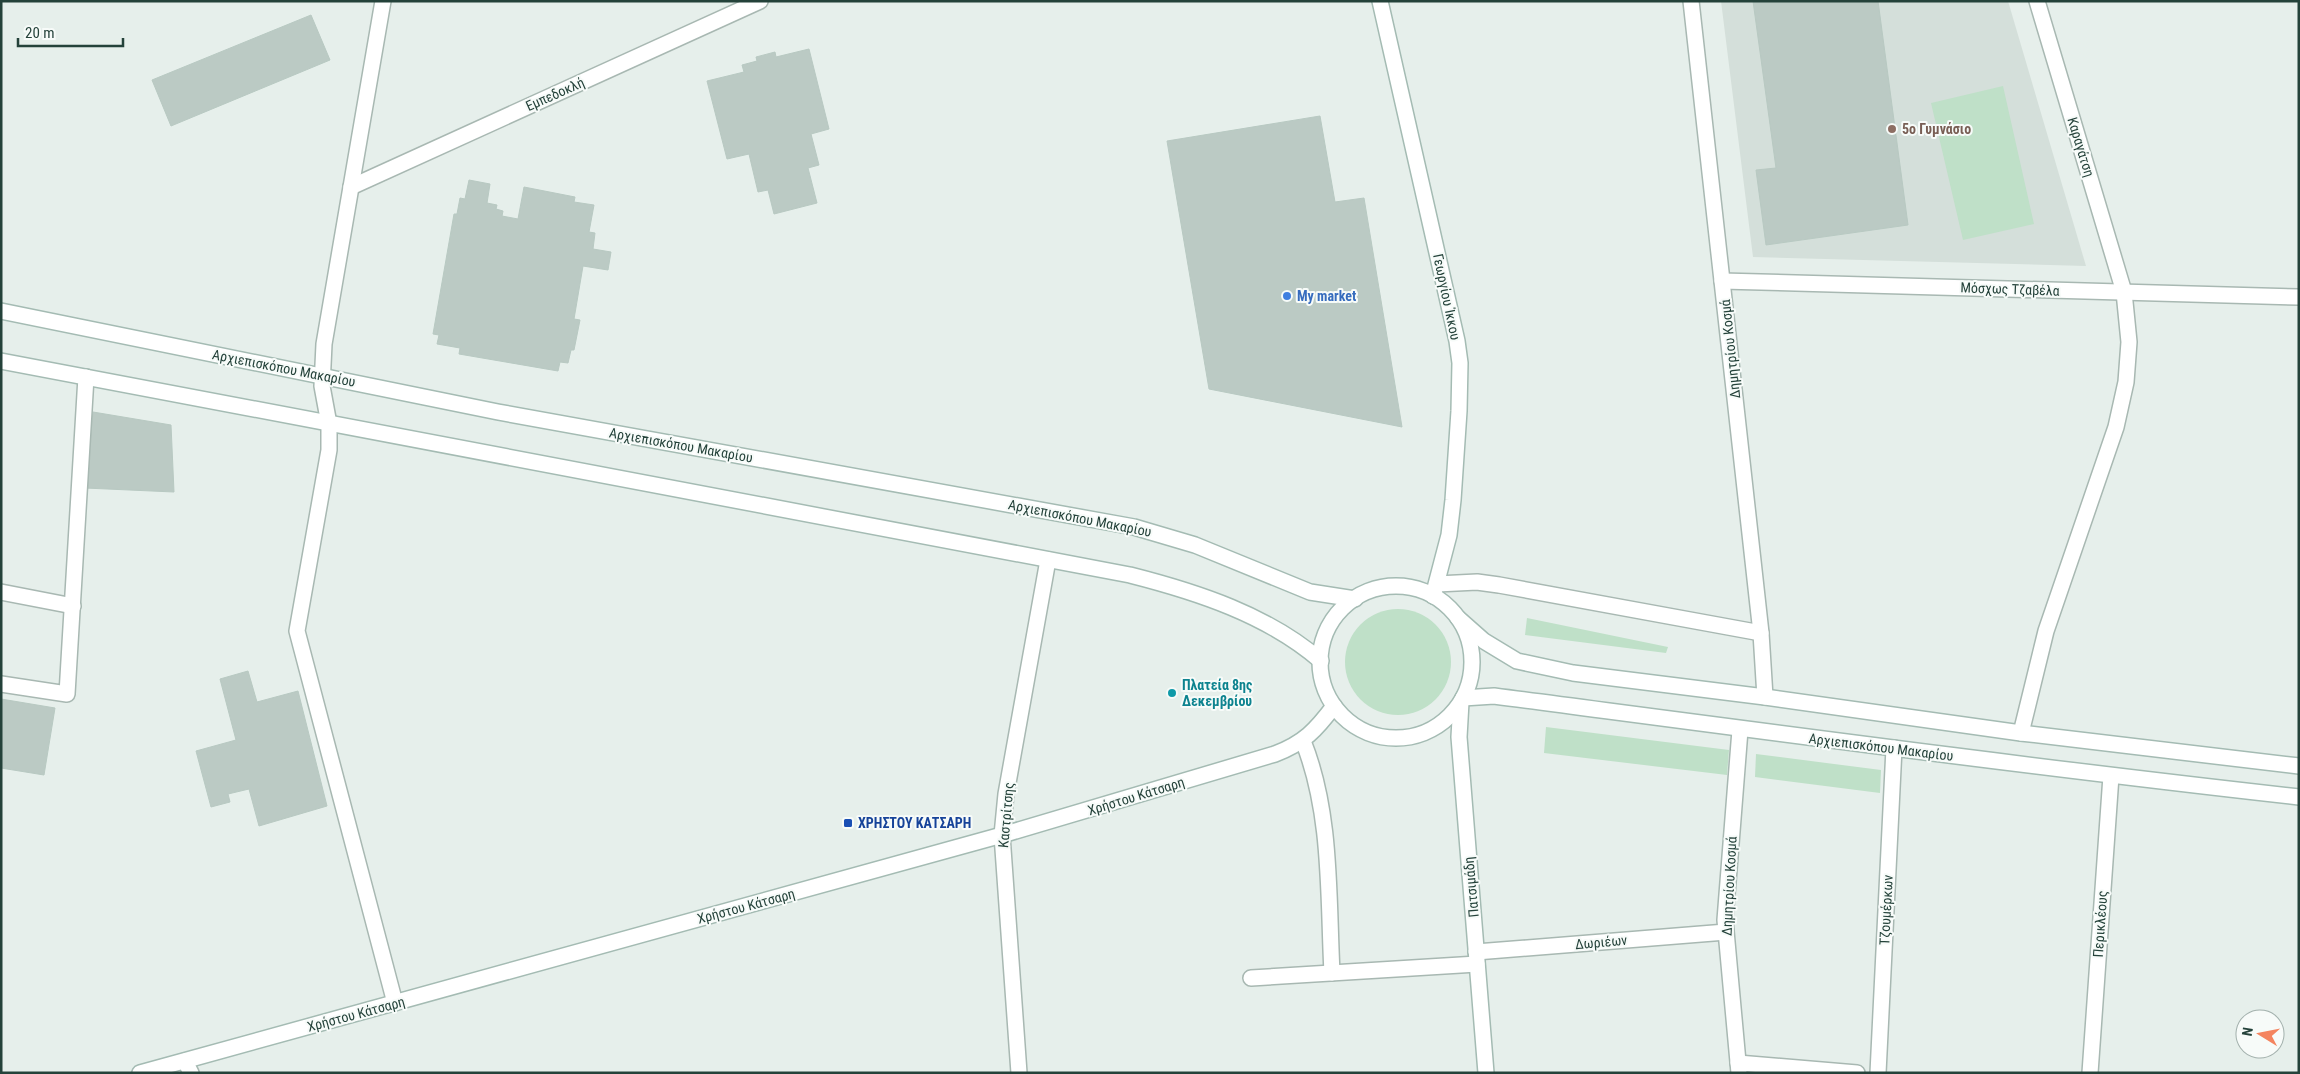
<svg xmlns="http://www.w3.org/2000/svg" width="2300" height="1074" viewBox="0 0 2300 1074" font-family="'Roboto Condensed',sans-serif">
<rect width="100%" height="100%" fill="#e6efeb"/>
<path fill="#d4dfda" d="M 1721,1 L 2008,1 L 2086,266 L 1753,257 Z"/>
<g fill="#bfe0c8">
<path d="M 2003,86 L 2034,224 L 1963,240 L 1931,103 Z"/>
<circle cx="1398" cy="662" r="53"/>
<path d="M 1527,618 L 1668,647 L 1666,653 L 1525,635 Z"/>
<path d="M 1546,727 L 1729,750 L 1727,775 L 1544,753 Z"/>
<path d="M 1756,754 L 1881,770 L 1880,793 L 1755,777 Z"/>
</g>
<g fill="#bbcac4" stroke="#b8c9c2">
<path d="M 1753,1 L 1878,1 L 1908,225 L 1766,245 L 1756,170 L 1776,168 Z"/>
<path d="M 311,15 L 330,60 L 171,126 L 152,80 Z"/>
<path d="M 809,49 L 829,129 L 811,134 L 819,165 L 808,168 L 817,203 L 774,214 L 768,190 L 758,192 L 749,154 L 727,159 L 707,81 L 744,72 L 742,65 L 757,61 L 756,57 L 775,52 L 776,57 Z"/>
<path d="M 1320,116 L 1335,202 L 1364,198 L 1402,427 L 1209,389 L 1167,141 Z"/>
<path d="M 469,180 L 490,184 L 487,203 L 497,205 L 496,209 L 503,211 L 502,216 L 518,219 L 524,187 L 575,197 L 574,202 L 594,205 L 589,232 L 595,233 L 593,249 L 611,252 L 608,270 L 583,266 L 574,319 L 580,320 L 574,350 L 571,350 L 568,363 L 560,362 L 558,371 L 459,354 L 460,348 L 437,344 L 439,335 L 433,334 L 454,214 L 457,214 L 460,198 L 465,199 Z"/>
<path d="M 93,412 L 171,425 L 174,492 L 85,488 Z"/>
<path d="M 248,671 L 257,702 L 298,691 L 327,806 L 259,826 L 249,789 L 228,794 L 230,802 L 211,807 L 196,751 L 236,740 L 220,679 Z"/>
<path d="M 1,699 L 55,708 L 44,775 L 1,768 Z"/>
</g>
<g fill="none" stroke-linecap="round" stroke-linejoin="round">
<g stroke="#a8b8b2" stroke-width="18">
<path id="lane" d="M 1,684 L 67,694 L 86,377"/>
</g>
<g stroke="#a8b8b2" stroke-width="18">
<g id="street">
<path d="M 383,1 L 324,344 L 322,386 L 329,424 L 329,450 L 297,631 L 395,1003"/>
<path d="M 1691,1 L 1761,633 L 1765,697"/>
<path d="M 351,187 L 760,1"/>
<path d="M 1722,281 L 2299,297"/>
<path d="M 1437,584 L 1477,582 L 1499,585 L 1761,633"/>
<path d="M 1,592 L 73,606"/>
<path d="M 2021,733 L 2046,631 L 2116,427 L 2126,382 L 2129,342 L 2124,292 L 2037,1"/>
<path d="M 1303,741 C 1332,813 1328,896 1332,973"/>
<path d="M 1476,952 L 1726,932"/>
<path d="M 1251,978 L 1477,964"/>
<path d="M 185,1061 L 191,1073"/>
<path d="M 1738,1063 L 1857,1073"/>
<path d="M 1019,1073 L 1002,835 L 1006,794 L 1048,560"/>
<path d="M 1739,1073 L 1725,920 L 1740,730"/>
<path d="M 1878,1073 L 1894,748"/>
<path d="M 2090,1073 L 2111,776"/>
</g>
</g>
<g stroke="#a4bbb3" stroke-width="18">
<g id="secondary">
<path d="M 1380,1 L 1457,341 L 1460,363 L 1459,411 L 1453,500 L 1449,535 L 1433,596"/>
<path d="M 1,311 L 498,412 L 1134,527 L 1195,545 L 1310,592 L 1355,599"/>
<path d="M 1,361 L 1130,575 C 1197,592 1268,615 1321,661"/>
<circle cx="1396" cy="662" r="76"/>
<path d="M 1458,618 L 1484,641 L 1517,661 L 1573,673 L 1765,697 L 2021,733 L 2299,766"/>
<path d="M 1463,698 L 1494,696 C 1762,731 2030,767 2299,797"/>
<path d="M 1461,702 L 1459,737 L 1486,1073"/>
<path d="M 140,1073 L 1002,835 L 1275,754 C 1304,743 1316,730 1334,706"/>
</g>
</g>
<use href="#lane" stroke="#fff" stroke-width="15"/>
<use href="#street" stroke="#fff" stroke-width="15"/>
<use href="#secondary" stroke="#fff" stroke-width="15"/>
</g>
<circle fill="#8d6e63" stroke="#f7fbf9" stroke-width="2" cx="1892" cy="129" r="5"/>
<circle fill="#3f7fe0" stroke="#f7fbf9" stroke-width="2" cx="1287" cy="296" r="5"/>
<circle fill="#0f9aa8" stroke="#f7fbf9" stroke-width="2" cx="1172" cy="693" r="5"/>
<rect fill="#1a4fb4" stroke="#f7fbf9" stroke-width="2" x="843" y="818" width="10" height="10" rx="2.5"/>
<g text-anchor="middle" dominant-baseline="central" stroke-width="4" stroke-linejoin="round" paint-order="stroke">
<g font-size="14" fill="#24423a" stroke="#f7fbf9">
<text transform="translate(555 94) rotate(-24)">Εμπεδοκλή</text>
<text transform="translate(2081 147) rotate(73)">Καραγάτση</text>
<text transform="translate(2010 289) rotate(2)">Μόσχως Τζαβέλα</text>
<text transform="translate(1447 297) rotate(78)">Γεωργίου Ίκκου</text>
<text transform="translate(1730 349) rotate(-96)">Δημητρίου Κοσμά</text>
<text transform="translate(284 368) rotate(11)">Αρχιεπισκόπου Μακαρίου</text>
<text transform="translate(681 445) rotate(10)">Αρχιεπισκόπου Μακαρίου</text>
<text transform="translate(1080 518) rotate(11)">Αρχιεπισκόπου Μακαρίου</text>
<text transform="translate(1881 747) rotate(7)">Αρχιεπισκόπου Μακαρίου</text>
<text transform="translate(1136 796) rotate(-17)">Χρήστου Κάτσαρη</text>
<text transform="translate(1006 815) rotate(-85)">Καστρίτσης</text>
<text transform="translate(1729 886) rotate(-87)">Δημητρίου Κοσμά</text>
<text transform="translate(1471 887) rotate(-95)">Πατσιμάδη</text>
<text transform="translate(746 906) rotate(-15)">Χρήστου Κάτσαρη</text>
<text transform="translate(1886 910) rotate(-87)">Τζουμέρκων</text>
<text transform="translate(2100 924) rotate(-86)">Περικλέους</text>
<text transform="translate(1601 942) rotate(-5)">Δωριέων</text>
<text transform="translate(356 1014) rotate(-15)">Χρήστου Κάτσαρη</text>
</g>
<g font-size="14" font-weight="bold" fill="#785e54" stroke="#f7fbf9" text-anchor="start">
<text x="1902" y="129">5ο Γυμνάσιο</text>
</g>
<g font-size="14" font-weight="bold" fill="#366cbe" stroke="#f7fbf9" text-anchor="start">
<text x="1297" y="296">My market</text>
</g>
<g font-size="14" font-weight="bold" fill="#0d838f" stroke="#f7fbf9" text-anchor="start">
<text x="1182" y="685">Πλατεία 8ης<tspan x="1182" dy="16">Δεκεμβρίου</tspan></text>
</g>
<g font-size="14" font-weight="bold" fill="#164399" stroke="#f7fbf9" text-anchor="start">
<text x="858" y="823">ΧΡΗΣΤΟΥ ΚΑΤΣΑΡΗ</text>
</g>
</g>
<rect width="2300" height="1074" fill="none" stroke="#24423a" stroke-width="5"/>
<g transform="translate(2260 1034) rotate(280)"><circle r="24" fill="#f7fbf9" stroke="#a3b1ad"/>
<path d="M0-4L9 19L0 12L-9 19Z" fill="#f4845f"/>
<text y="-8" font-size="14" font-weight="bold" text-anchor="middle" fill="#24423a">N</text>
</g>
<path d="M18 38v8h105v-8" fill="none" stroke="#24423a" stroke-width="2.5"/>
<text x="25" y="38" font-size="15" fill="#24423a" stroke="#f7fbf9" stroke-width="4" paint-order="stroke">20 m</text>
</svg>
